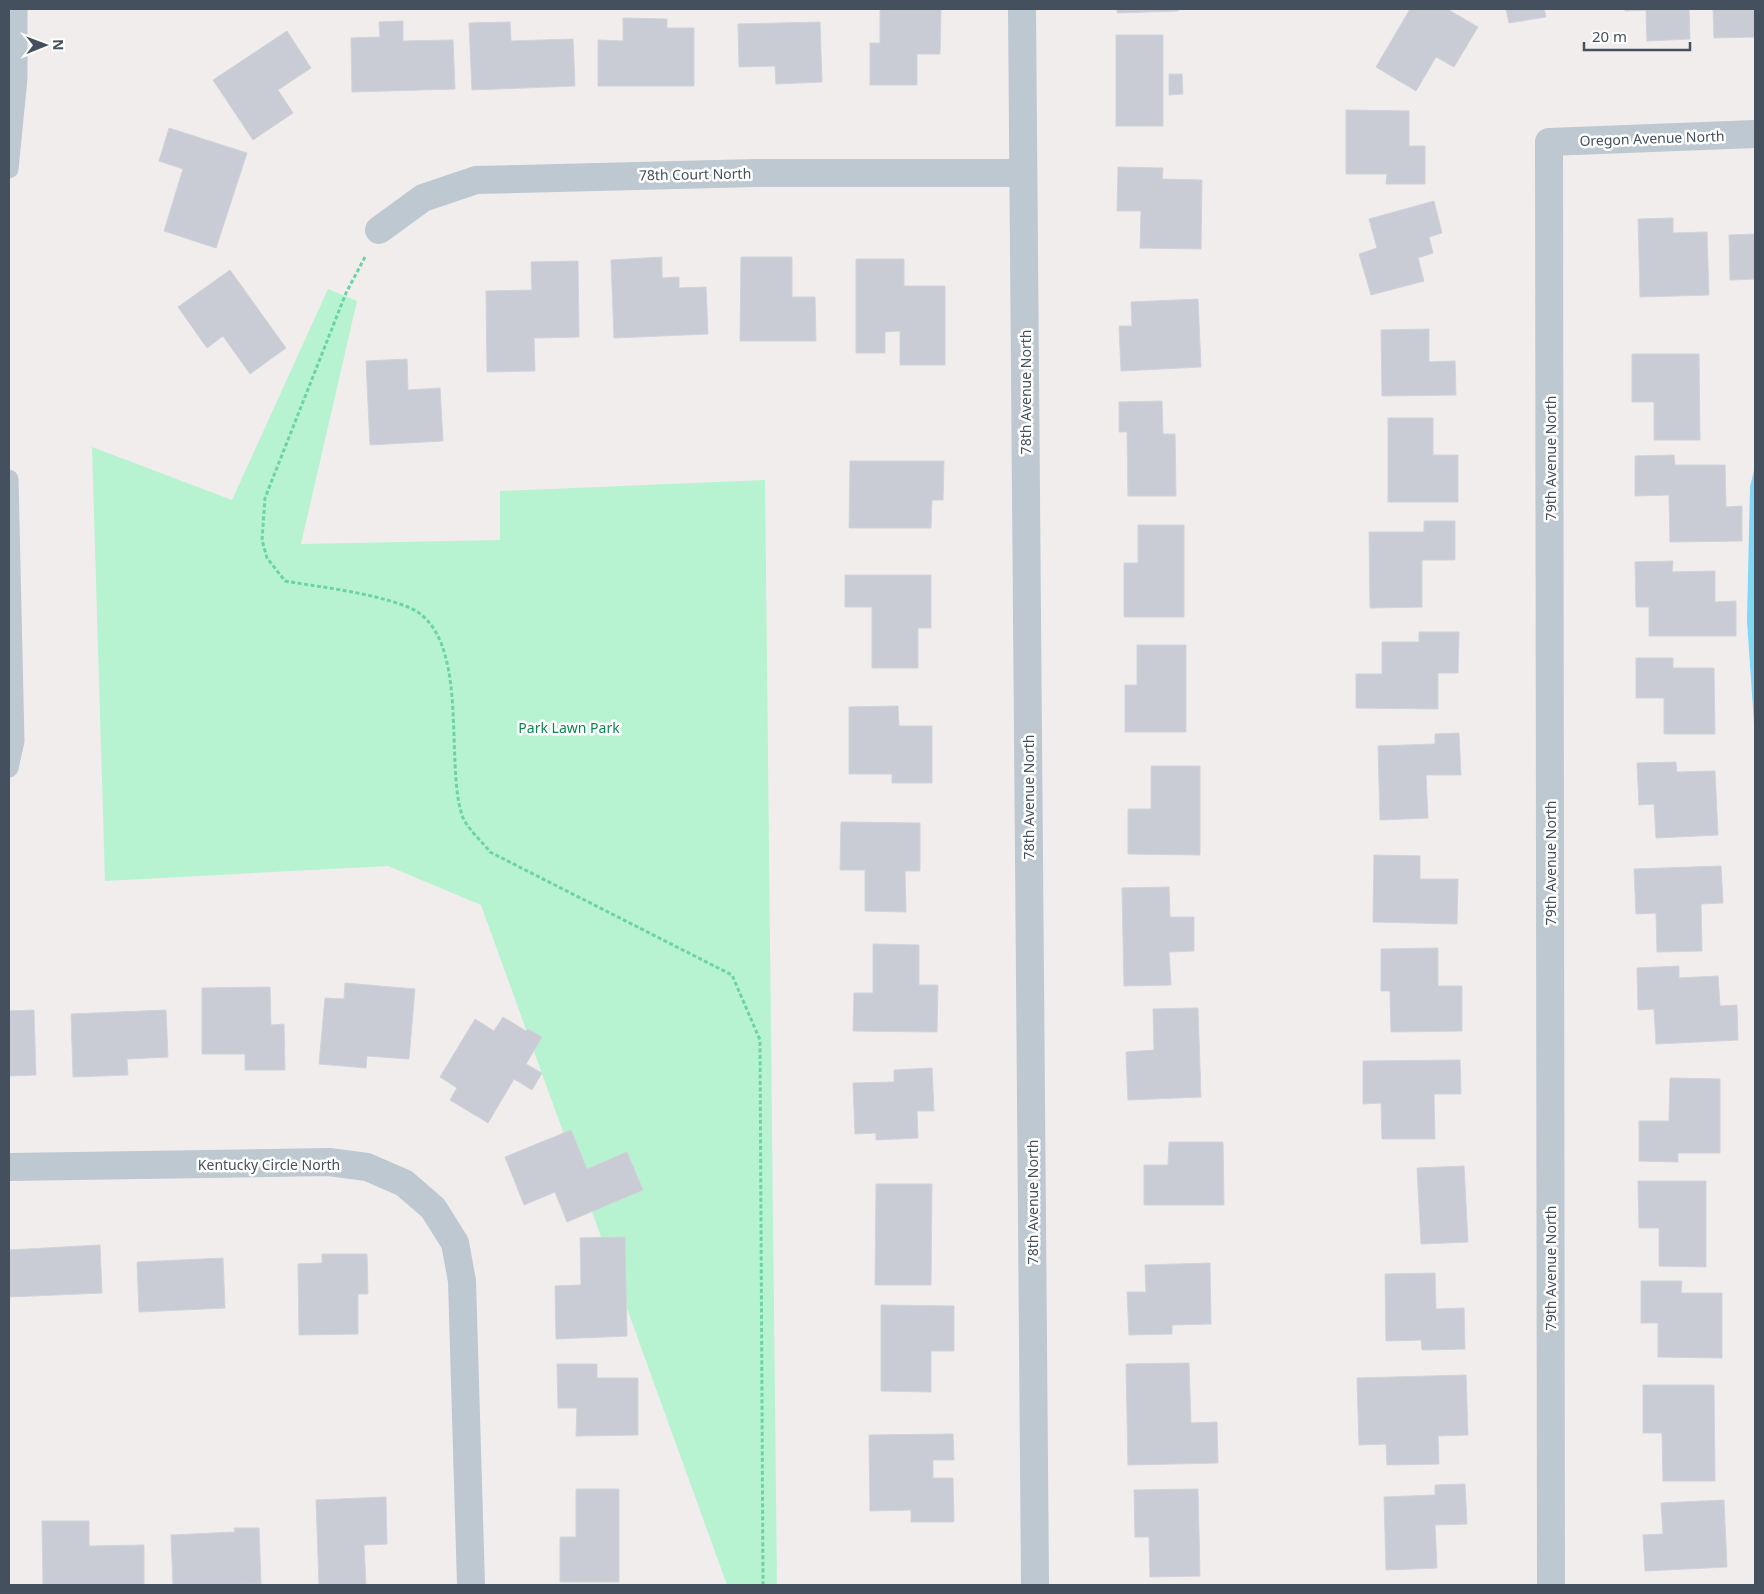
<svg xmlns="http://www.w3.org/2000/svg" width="1764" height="1594" viewBox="0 0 1764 1594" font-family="'Noto Sans',sans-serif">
<rect width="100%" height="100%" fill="#f1eded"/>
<path fill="#b7f3d0" d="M 328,289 L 357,301 L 301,544 L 500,540 L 500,491 L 765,480 L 777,1585 L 727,1585 L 481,905 L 388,866 L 105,881 L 92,447 L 232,500 Z"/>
<path fill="#80d8f4" d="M 1755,466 L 1755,738 L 1747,621 L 1750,487 Z"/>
<g fill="#c9ccd4" stroke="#d1d3da">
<path d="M 880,9 L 941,9 L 940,54 L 917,54 L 917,85 L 870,85 L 870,43 L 880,43 Z"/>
<path d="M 1117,9 L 1178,9 L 1178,11 L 1117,13 Z"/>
<path d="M 1410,9 L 1447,9 L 1478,27 L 1454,67 L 1436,57 L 1416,91 L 1376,67 Z"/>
<path d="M 1506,9 L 1544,9 L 1546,17 L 1509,23 Z"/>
<path d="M 1625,9 L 1689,9 L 1690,39 L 1647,41 L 1646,10 L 1625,11 Z"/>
<path d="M 1713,9 L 1755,9 L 1755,37 L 1714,38 Z"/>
<path d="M 623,18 L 667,19 L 667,28 L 694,28 L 694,86 L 598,86 L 598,40 L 623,41 Z"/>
<path d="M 403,21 L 403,41 L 453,40 L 455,89 L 352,92 L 351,38 L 380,37 L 379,22 Z"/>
<path d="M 510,22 L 511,41 L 573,39 L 575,86 L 472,90 L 469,23 Z"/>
<path d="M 820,22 L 822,82 L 776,84 L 775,66 L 739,67 L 738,24 Z"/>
<path d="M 287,31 L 311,68 L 278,90 L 293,113 L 253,140 L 213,80 Z"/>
<rect x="1116" y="35" width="47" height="91"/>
<path d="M 1169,74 L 1182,74 L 1183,94 L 1169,95 Z"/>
<path d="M 1346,110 L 1409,111 L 1409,146 L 1425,146 L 1425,184 L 1386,184 L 1387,174 L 1346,174 Z"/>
<path d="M 169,128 L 247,153 L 216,248 L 164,231 L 183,169 L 159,161 Z"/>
<path d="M 1118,167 L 1163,168 L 1162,179 L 1202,180 L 1201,249 L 1140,248 L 1141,211 L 1117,211 Z"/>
<path d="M 1434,201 L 1442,233 L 1429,237 L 1433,253 L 1418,258 L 1424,281 L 1371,295 L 1359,254 L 1377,248 L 1369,219 Z"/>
<path d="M 1673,218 L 1673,233 L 1707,232 L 1709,295 L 1640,297 L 1638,219 Z"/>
<path d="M 1755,234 L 1755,279 L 1730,280 L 1729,235 Z"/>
<path d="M 662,257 L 662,278 L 679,277 L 679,288 L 706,287 L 708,334 L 614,338 L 611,260 Z"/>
<path d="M 741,257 L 792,257 L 792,297 L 815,297 L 816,341 L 740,341 Z"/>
<path d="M 856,259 L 904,259 L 904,286 L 945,286 L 945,365 L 900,365 L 900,331 L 885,332 L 885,353 L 856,353 Z"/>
<path d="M 578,261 L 579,337 L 534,338 L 535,371 L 487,372 L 486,291 L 532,290 L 531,262 Z"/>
<path d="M 230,270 L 286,348 L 250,374 L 223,336 L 207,348 L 178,307 Z"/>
<path d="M 1198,299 L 1201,367 L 1121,371 L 1119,326 L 1132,326 L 1131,302 Z"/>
<path d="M 1429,329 L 1429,362 L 1455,361 L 1456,395 L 1382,396 L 1381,330 Z"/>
<path d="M 1632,354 L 1699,354 L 1700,440 L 1654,440 L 1654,402 L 1632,402 Z"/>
<path d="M 407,359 L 408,390 L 440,388 L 443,441 L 370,445 L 366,361 Z"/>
<path d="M 1162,401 L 1163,434 L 1175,434 L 1176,496 L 1128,496 L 1127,432 L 1119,432 L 1119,402 Z"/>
<path d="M 1388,418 L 1433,418 L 1433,455 L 1458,455 L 1458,502 L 1388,502 Z"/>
<path d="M 1674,455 L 1675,465 L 1725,465 L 1726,507 L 1742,506 L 1742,541 L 1670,542 L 1669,495 L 1635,496 L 1635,456 Z"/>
<path d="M 850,461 L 944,461 L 943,500 L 932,500 L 931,528 L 849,528 Z"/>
<path d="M 1424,521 L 1455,521 L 1455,560 L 1422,560 L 1422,607 L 1370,608 L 1369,532 L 1424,532 Z"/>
<path d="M 1138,525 L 1184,525 L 1184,617 L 1124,617 L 1124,563 L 1138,563 Z"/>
<path d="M 1673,561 L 1672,572 L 1715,571 L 1715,602 L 1736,601 L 1736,636 L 1649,636 L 1649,607 L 1636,607 L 1635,562 Z"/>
<path d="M 845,575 L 931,575 L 931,628 L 918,628 L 918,668 L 872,668 L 872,607 L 845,607 Z"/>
<path d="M 1419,632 L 1459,632 L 1458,673 L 1438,673 L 1438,709 L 1356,708 L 1356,674 L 1382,674 L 1382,642 L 1419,642 Z"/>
<path d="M 1137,645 L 1186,645 L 1186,732 L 1125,732 L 1125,685 L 1137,685 Z"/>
<path d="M 1636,658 L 1673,658 L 1673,668 L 1714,668 L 1715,734 L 1664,734 L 1664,698 L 1636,698 Z"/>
<path d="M 898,706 L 899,726 L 932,726 L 932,783 L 892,783 L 892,774 L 849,774 L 849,707 Z"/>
<path d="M 1459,733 L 1461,775 L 1426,775 L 1428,818 L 1380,820 L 1378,746 L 1435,744 L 1435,734 Z"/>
<path d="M 1676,762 L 1677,772 L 1715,771 L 1718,835 L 1656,838 L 1654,804 L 1639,805 L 1637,763 Z"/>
<path d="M 1151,766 L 1200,766 L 1200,855 L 1128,854 L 1128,809 L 1151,809 Z"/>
<path d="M 841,822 L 920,823 L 920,871 L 905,871 L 906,912 L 865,911 L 865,870 L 840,870 Z"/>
<path d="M 1374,855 L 1420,856 L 1420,879 L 1458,879 L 1457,924 L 1373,922 Z"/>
<path d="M 1721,866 L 1723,903 L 1701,904 L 1702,951 L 1657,952 L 1656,913 L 1636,914 L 1634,869 Z"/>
<path d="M 1169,887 L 1170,917 L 1194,917 L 1194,951 L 1169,952 L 1171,985 L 1124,986 L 1122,888 Z"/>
<path d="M 873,944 L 919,945 L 919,985 L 938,985 L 937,1032 L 853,1031 L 854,993 L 873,993 Z"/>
<path d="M 1438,948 L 1438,986 L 1462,986 L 1462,1031 L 1391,1032 L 1390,991 L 1381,991 L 1381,949 Z"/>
<path d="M 1679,966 L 1679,978 L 1718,976 L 1720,1006 L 1737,1005 L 1738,1040 L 1656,1044 L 1654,1009 L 1638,1010 L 1637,968 Z"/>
<path d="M 345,983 L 415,989 L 409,1059 L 367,1056 L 366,1068 L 319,1064 L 325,998 L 344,999 Z"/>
<path d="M 270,987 L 271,1025 L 284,1024 L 285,1070 L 245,1070 L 245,1054 L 202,1054 L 202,988 Z"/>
<path d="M 1198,1008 L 1201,1097 L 1128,1100 L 1126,1052 L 1154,1050 L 1153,1009 Z"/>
<path d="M 34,1010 L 36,1075 L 9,1076 L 9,1011 Z"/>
<path d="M 166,1010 L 168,1057 L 127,1059 L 128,1075 L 73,1077 L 71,1014 Z"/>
<path d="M 503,1017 L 526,1031 L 528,1029 L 542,1037 L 526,1064 L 542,1073 L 532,1090 L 514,1079 L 488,1123 L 450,1100 L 457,1088 L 440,1077 L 475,1019 L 494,1031 Z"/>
<path d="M 1460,1060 L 1461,1094 L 1434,1094 L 1435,1139 L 1382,1139 L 1381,1103 L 1363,1104 L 1363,1061 Z"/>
<path d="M 932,1068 L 934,1111 L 917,1111 L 918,1138 L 876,1140 L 876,1133 L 855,1134 L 853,1083 L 894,1082 L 894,1070 Z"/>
<path d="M 1670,1078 L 1720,1079 L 1720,1153 L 1678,1153 L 1678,1162 L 1639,1161 L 1639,1121 L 1669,1121 Z"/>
<path d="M 571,1130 L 587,1169 L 627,1152 L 643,1190 L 567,1222 L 555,1192 L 524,1205 L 505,1157 Z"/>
<path d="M 1169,1142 L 1223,1142 L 1224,1205 L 1144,1205 L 1144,1165 L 1168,1165 Z"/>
<path d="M 1464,1166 L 1468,1242 L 1421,1244 L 1417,1168 Z"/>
<path d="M 1638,1181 L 1706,1181 L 1706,1267 L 1659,1266 L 1659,1228 L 1639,1228 Z"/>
<path d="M 876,1184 L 932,1184 L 931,1285 L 875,1285 Z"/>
<path d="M 625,1237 L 627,1336 L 556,1339 L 555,1286 L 581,1285 L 580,1238 Z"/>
<path d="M 100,1245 L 102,1293 L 9,1297 L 9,1250 Z"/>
<path d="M 322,1254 L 367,1254 L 368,1294 L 358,1294 L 358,1334 L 299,1335 L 298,1264 L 322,1263 Z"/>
<path d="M 223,1258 L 225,1308 L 139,1312 L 137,1262 Z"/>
<path d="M 1210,1263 L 1211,1324 L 1172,1325 L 1172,1334 L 1129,1335 L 1127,1292 L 1146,1292 L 1145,1265 Z"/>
<path d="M 1435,1273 L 1436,1309 L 1464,1308 L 1465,1349 L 1422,1350 L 1421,1340 L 1386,1341 L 1385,1274 Z"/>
<path d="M 1641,1281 L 1682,1281 L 1681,1293 L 1722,1293 L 1722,1358 L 1658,1357 L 1658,1323 L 1641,1323 Z"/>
<path d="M 881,1305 L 954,1306 L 954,1351 L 931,1351 L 931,1392 L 881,1391 Z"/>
<path d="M 1189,1363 L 1191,1423 L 1217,1422 L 1218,1463 L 1128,1465 L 1126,1364 Z"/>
<path d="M 557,1364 L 597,1364 L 597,1378 L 638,1378 L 638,1435 L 576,1436 L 577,1408 L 558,1408 Z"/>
<path d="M 1466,1375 L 1468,1435 L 1438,1436 L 1439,1464 L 1387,1465 L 1386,1444 L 1359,1445 L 1357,1378 Z"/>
<path d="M 1643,1385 L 1714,1385 L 1715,1481 L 1663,1481 L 1662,1433 L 1643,1433 Z"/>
<path d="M 953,1434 L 954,1460 L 933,1460 L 933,1478 L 953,1478 L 954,1522 L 911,1522 L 911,1510 L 870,1511 L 869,1435 Z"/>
<path d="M 1465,1484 L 1467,1524 L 1435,1525 L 1437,1568 L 1386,1570 L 1384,1497 L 1435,1495 L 1435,1485 Z"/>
<path d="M 576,1489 L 619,1489 L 619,1582 L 560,1582 L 560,1537 L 576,1537 Z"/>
<path d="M 1198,1489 L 1200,1576 L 1150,1577 L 1149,1537 L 1135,1537 L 1134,1490 Z"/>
<path d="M 386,1497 L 387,1544 L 364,1545 L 366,1585 L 319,1585 L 316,1500 Z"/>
<path d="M 1724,1500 L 1727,1567 L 1645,1571 L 1643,1535 L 1663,1534 L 1661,1503 Z"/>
<path d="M 42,1521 L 89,1521 L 89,1546 L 144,1545 L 144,1585 L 43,1585 Z"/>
<path d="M 234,1528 L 259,1528 L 261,1584 L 173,1585 L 171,1535 L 235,1532 Z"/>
</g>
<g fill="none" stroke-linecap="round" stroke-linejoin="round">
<path stroke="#6cd4a4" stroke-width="3" stroke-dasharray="4 2.5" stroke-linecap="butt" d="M 365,257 L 346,293 L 265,498 L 262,540 L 267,558 L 285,581 C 325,588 369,592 408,607 C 472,633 444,760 462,815 C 466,828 482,841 490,852 L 732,975 L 760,1040 L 763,1585"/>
<g stroke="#bdc8d1" stroke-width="19">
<path d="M 9,169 L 18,78 L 18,9"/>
<path d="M 9,479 L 15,741 L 9,768"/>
</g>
<g stroke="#bdc8d1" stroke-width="28">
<path d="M 1022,9 L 1035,1585"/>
<path d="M 379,230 L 423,198 L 476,180 L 756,173 L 1023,173"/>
<path d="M 9,1167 L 329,1162 L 367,1167 L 404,1183 L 433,1208 L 455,1243 L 462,1281 L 471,1585"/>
<path d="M 1551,1585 L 1549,142 L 1755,134"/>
</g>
</g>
<g text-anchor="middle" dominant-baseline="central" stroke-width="5" stroke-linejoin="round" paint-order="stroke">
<g font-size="14" fill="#44505d" stroke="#fff">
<text transform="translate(1652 138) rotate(-2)">Oregon Avenue North</text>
<text transform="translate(695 174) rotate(-1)">78th Court North</text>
<text transform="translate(1025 392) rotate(-90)">78th Avenue North</text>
<text transform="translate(1550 458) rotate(-90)">79th Avenue North</text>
<text transform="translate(1028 797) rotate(-90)">78th Avenue North</text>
<text transform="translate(1550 863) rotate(-90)">79th Avenue North</text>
<text x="269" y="1164">Kentucky Circle North</text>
<text transform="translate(1032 1202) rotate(-90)">78th Avenue North</text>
<text transform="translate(1550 1268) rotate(-90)">79th Avenue North</text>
</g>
<g font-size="14" fill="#0e854e" stroke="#fff">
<text x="569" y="727">Park Lawn Park</text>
</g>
</g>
<rect width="1764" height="1594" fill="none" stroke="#44505d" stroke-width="20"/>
<g transform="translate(45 45) rotate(89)" stroke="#ffffff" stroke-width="4" paint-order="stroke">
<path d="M0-4L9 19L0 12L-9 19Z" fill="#44505d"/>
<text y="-8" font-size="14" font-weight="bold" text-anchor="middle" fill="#44505d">N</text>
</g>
<path d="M1584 42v8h106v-8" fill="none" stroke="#44505d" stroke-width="2.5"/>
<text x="1592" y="42" font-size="15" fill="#44505d" stroke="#ffffff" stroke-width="4" paint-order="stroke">20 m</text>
</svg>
